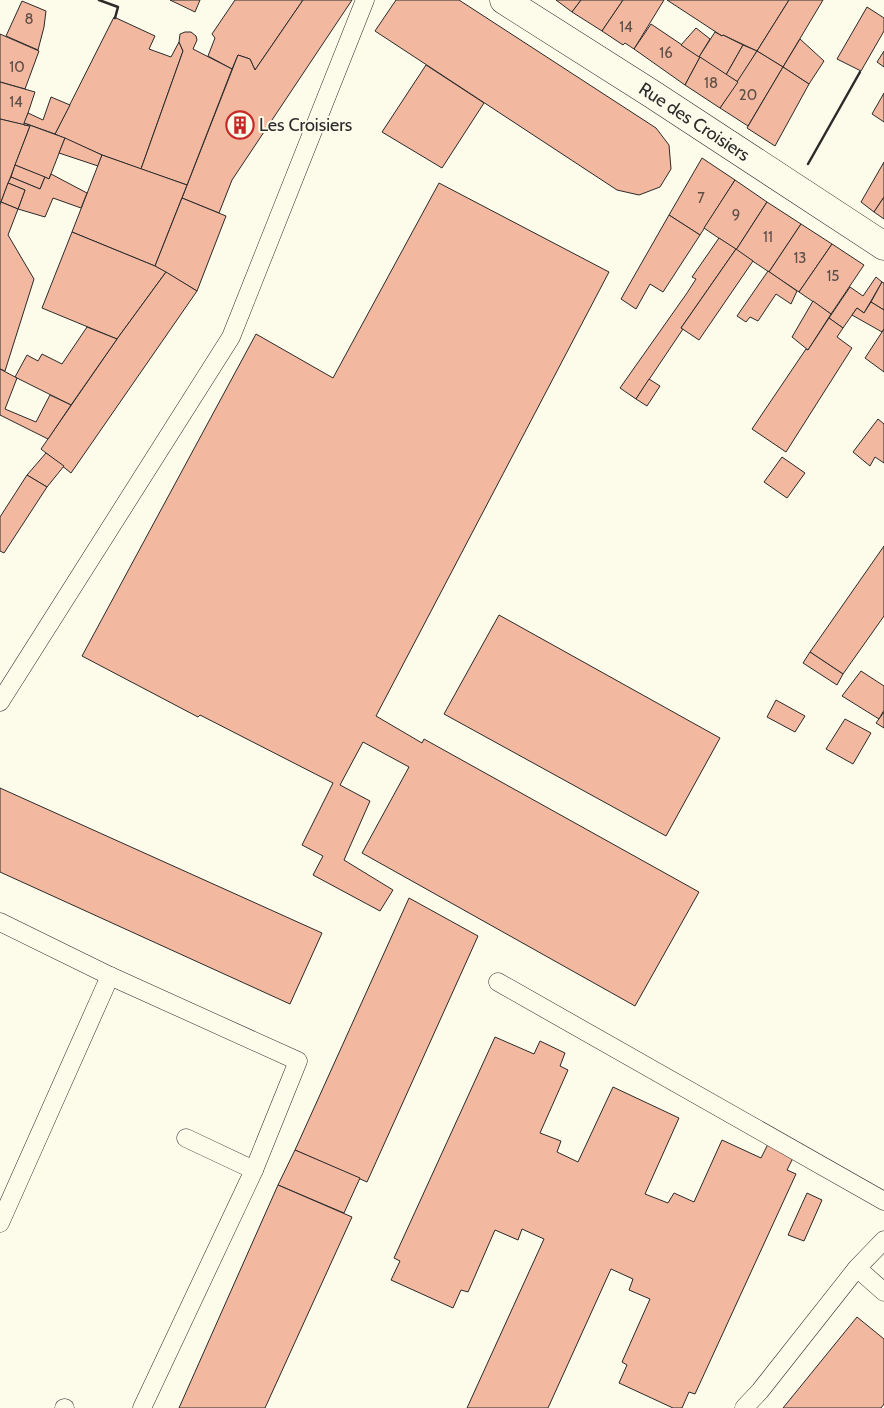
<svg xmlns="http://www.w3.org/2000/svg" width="884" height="1408" viewBox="0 0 884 1408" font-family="Cabin,sans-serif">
<rect width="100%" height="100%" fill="#fdfbea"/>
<g fill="#f2b8a0" stroke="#2b2b2b">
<path d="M 170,0 L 200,0 L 195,12 Z"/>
<path d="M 235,0 L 303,0 L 255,70 L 250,59 L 238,55 L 232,69 L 208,56 L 215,38 L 212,34 Z"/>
<path d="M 303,0 L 352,0 L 232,180 L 219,213 L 182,198 L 238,55 L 250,59 L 255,70 Z"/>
<path d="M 396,0 L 459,0 L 656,128 L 669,145 L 671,169 L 660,187 L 639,195 L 617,190 L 375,31 Z"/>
<path d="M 556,0 L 581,0 L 572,12 Z"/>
<path d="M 581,0 L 623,0 L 602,31 L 572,12 Z"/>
<path d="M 623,0 L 664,0 L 634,49 L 625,43 L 623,45 L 602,31 Z"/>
<path d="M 667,0 L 789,0 L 757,51 L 723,35 L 722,36 Z"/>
<path d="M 789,0 L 823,0 L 783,67 L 757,51 Z"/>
<path d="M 22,1 L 46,11 L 44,27 L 38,50 L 6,36 Z"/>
<path d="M 867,7 L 884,18 L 884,31 L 861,71 L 837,59 Z"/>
<path d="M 114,17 L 155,36 L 149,49 L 171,57 L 179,42 L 183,51 L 141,169 L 102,155 L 55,134 Z"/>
<path d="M 651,24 L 700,57 L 685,85 L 634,49 Z"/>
<path d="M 696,28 L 710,39 L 699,57 L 681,45 Z"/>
<path d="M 185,32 L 191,32 L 196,36 L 197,40 L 193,49 L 232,69 L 187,185 L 141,169 L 183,51 L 179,42 L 180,34 Z"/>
<path d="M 715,32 L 722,36 L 723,35 L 743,45 L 726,75 L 699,57 Z"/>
<path d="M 0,34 L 39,51 L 25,89 L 0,82 Z"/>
<path d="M 800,39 L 824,61 L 809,84 L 783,67 Z"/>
<path d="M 743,45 L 757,51 L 738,82 L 726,75 Z"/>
<path d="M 757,51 L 783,67 L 748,126 L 720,108 Z"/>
<path d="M 884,51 L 884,67 L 877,62 Z"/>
<path d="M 700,57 L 738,82 L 720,108 L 685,85 Z"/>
<path d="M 426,65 L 484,103 L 442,168 L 382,132 Z"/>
<path d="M 783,67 L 809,84 L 775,146 L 747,128 Z"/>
<path d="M 0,82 L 35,92 L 24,125 L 0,119 Z"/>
<path d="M 884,93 L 884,122 L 872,114 Z"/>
<path d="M 51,97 L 70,105 L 55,134 L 24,123 L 28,113 L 43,120 Z"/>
<path d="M 0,119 L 30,126 L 1,202 L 0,202 Z"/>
<path d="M 24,123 L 65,138 L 49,179 L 15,165 L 30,126 L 24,125 Z"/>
<path d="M 65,138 L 102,155 L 98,166 L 59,153 Z"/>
<path d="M 102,155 L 187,185 L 155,266 L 72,232 Z"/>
<path d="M 702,158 L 735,180 L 700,235 L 669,215 Z"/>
<path d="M 884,162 L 884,197 L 874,212 L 861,202 Z"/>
<path d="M 15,165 L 45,177 L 40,189 L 11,177 Z"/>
<path d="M 51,174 L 87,193 L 81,208 L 53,198 L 45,217 L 18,209 L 25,190 L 8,183 L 11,177 L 40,189 L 45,177 L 49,179 Z"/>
<path d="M 735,180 L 767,202 L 736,250 L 704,228 Z"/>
<path d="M 8,183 L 25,190 L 18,209 L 1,202 Z"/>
<path d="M 439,183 L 609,272 L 376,716 L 422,743 L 424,739 L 699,892 L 635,1006 L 362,853 L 409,767 L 363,742 L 340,785 L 370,801 L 344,860 L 393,890 L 380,911 L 313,875 L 323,856 L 302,845 L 333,783 L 200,715 L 198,717 L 82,656 L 256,334 L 333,378 Z"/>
<path d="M 884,197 L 884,219 L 874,212 Z"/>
<path d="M 182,198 L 226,216 L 197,291 L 155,266 Z"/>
<path d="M 1,202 L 18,209 L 8,235 L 34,279 L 5,371 L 0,369 L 0,205 Z"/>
<path d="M 767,202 L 801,224 L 769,272 L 736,250 Z"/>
<path d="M 669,215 L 700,235 L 663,292 L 650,284 L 636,309 L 621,299 Z"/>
<path d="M 801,224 L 832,244 L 799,292 L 769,272 Z"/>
<path d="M 72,232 L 155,266 L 166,272 L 117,339 L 42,308 Z"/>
<path d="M 719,238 L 736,249 L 681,328 L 683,329 L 636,399 L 620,388 L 687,293 L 696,279 L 692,277 Z"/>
<path d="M 832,244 L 864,265 L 831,314 L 799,292 Z"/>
<path d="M 736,249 L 753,261 L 699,340 L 681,328 Z"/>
<path d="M 768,271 L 797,291 L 791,304 L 776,294 L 758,321 L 750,317 L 746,322 L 737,316 Z"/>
<path d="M 166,272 L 197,291 L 71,473 L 41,449 L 117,339 Z"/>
<path d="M 876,277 L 882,282 L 864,313 L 857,308 L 843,328 L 829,318 L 850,287 L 863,296 Z"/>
<path d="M 882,282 L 884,283 L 884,310 L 871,302 Z"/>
<path d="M 813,301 L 831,314 L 808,350 L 792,337 Z"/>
<path d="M 871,302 L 884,310 L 884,329 L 882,332 L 852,315 L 857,308 L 864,313 Z"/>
<path d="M 829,318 L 843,328 L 837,337 L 852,348 L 786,452 L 752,429 L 806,349 L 808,350 Z"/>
<path d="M 87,327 L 117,339 L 71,405 L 15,377 L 27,355 L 38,361 L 42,354 L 62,364 Z"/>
<path d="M 884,329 L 884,372 L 865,358 Z"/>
<path d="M 0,369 L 17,378 L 5,409 L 36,422 L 50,395 L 71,405 L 48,439 L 0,415 Z"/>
<path d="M 649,379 L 660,386 L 647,406 L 636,399 Z"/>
<path d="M 878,419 L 884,424 L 884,463 L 875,457 L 870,466 L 853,452 Z"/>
<path d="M 46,453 L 64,466 L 47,487 L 27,475 Z"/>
<path d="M 782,457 L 805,473 L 787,498 L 764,482 Z"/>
<path d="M 27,475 L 47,487 L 4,553 L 0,551 L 0,517 Z"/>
<path d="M 884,546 L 884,616 L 843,674 L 810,652 Z"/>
<path d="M 499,615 L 720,738 L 666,836 L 444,714 Z"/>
<path d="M 810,652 L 843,674 L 837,685 L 803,663 Z"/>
<path d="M 861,671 L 884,686 L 884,710 L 879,719 L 842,696 Z"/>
<path d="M 776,700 L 805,716 L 795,732 L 767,717 Z"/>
<path d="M 884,712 L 884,728 L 876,723 Z"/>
<path d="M 845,719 L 871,733 L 853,764 L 826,749 Z"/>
<path d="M 0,788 L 322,933 L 290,1004 L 0,872 Z"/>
<path d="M 409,898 L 478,936 L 367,1182 L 295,1150 Z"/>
<path d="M 495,1037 L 534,1054 L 540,1041 L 565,1053 L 560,1066 L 568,1070 L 540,1133 L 561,1141 L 557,1152 L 578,1162 L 613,1087 L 679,1118 L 645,1194 L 668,1203 L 674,1193 L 694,1202 L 722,1140 L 761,1158 L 768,1144 L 794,1156 L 787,1170 L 796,1174 L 695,1394 L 689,1392 L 682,1408 L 673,1408 L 619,1383 L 627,1365 L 622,1362 L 650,1299 L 629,1290 L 633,1279 L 611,1269 L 548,1408 L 467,1408 L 544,1239 L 522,1229 L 518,1240 L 495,1230 L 468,1292 L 461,1290 L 453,1308 L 391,1280 L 400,1261 L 394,1258 Z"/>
<path d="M 295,1150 L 360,1178 L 344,1213 L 278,1185 Z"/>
<path d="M 278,1185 L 352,1217 L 265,1408 L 179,1408 Z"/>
<path d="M 807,1193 L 822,1200 L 804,1241 L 788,1235 Z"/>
<path d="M 857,1317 L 884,1339 L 884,1404 L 881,1408 L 783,1408 Z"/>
</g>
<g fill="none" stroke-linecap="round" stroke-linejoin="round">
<g stroke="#2b2b2b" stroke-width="19">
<g id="lane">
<path d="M 0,702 L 231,337 L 365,0"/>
<path d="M 0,922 L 110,976 L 298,1061 L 254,1170 L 142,1408"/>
<path d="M 498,982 L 884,1201"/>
<path d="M 186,1138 L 254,1170"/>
<path d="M 0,1223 L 110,976"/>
<path d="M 884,1240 L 857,1268 L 884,1292"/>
<path d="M 64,1408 L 65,1408"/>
<path d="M 744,1408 L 760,1391 L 857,1268"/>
</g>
</g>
<g stroke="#2b2b2b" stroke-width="29">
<g id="street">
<path id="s1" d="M 504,0 L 652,94 L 884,246"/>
</g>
</g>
<use href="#lane" stroke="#fdfbea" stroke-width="18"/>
<use href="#street" stroke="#fdfbea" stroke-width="28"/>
<g stroke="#2b2b2b" stroke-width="2.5">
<path d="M 99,0 L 118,7 L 115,18"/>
<path d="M 808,164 L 860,72"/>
</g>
</g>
<defs>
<g id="building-ring" transform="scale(1.4375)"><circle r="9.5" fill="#fdfbea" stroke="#c62828" stroke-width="1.5"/><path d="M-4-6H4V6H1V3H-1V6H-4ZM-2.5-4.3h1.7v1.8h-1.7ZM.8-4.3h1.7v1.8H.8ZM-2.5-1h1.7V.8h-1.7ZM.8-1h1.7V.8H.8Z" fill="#c62828"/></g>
</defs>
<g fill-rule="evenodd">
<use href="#building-ring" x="240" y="125"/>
</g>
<g text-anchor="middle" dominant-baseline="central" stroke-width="4" stroke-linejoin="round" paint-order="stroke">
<g font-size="15" fill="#5d4e48">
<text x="29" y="19">8</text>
<text x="626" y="27">14</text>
<text x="666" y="53">16</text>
<text x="17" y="67">10</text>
<text x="711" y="83">18</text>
<text x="748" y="95">20</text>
<text x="16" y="102">14</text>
<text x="701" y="198">7</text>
<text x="736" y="215">9</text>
<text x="768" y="237">11</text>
<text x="800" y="258">13</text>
<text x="833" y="276">15</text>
</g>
<g font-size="18" fill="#2b2b2b" stroke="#fdfbea">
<text stroke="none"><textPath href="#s1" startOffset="226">Rue des Croisiers</textPath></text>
</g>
<g font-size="18" fill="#2b2b2b" stroke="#fdfbea" text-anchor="start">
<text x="259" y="125">Les Croisiers</text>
</g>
</g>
</svg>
